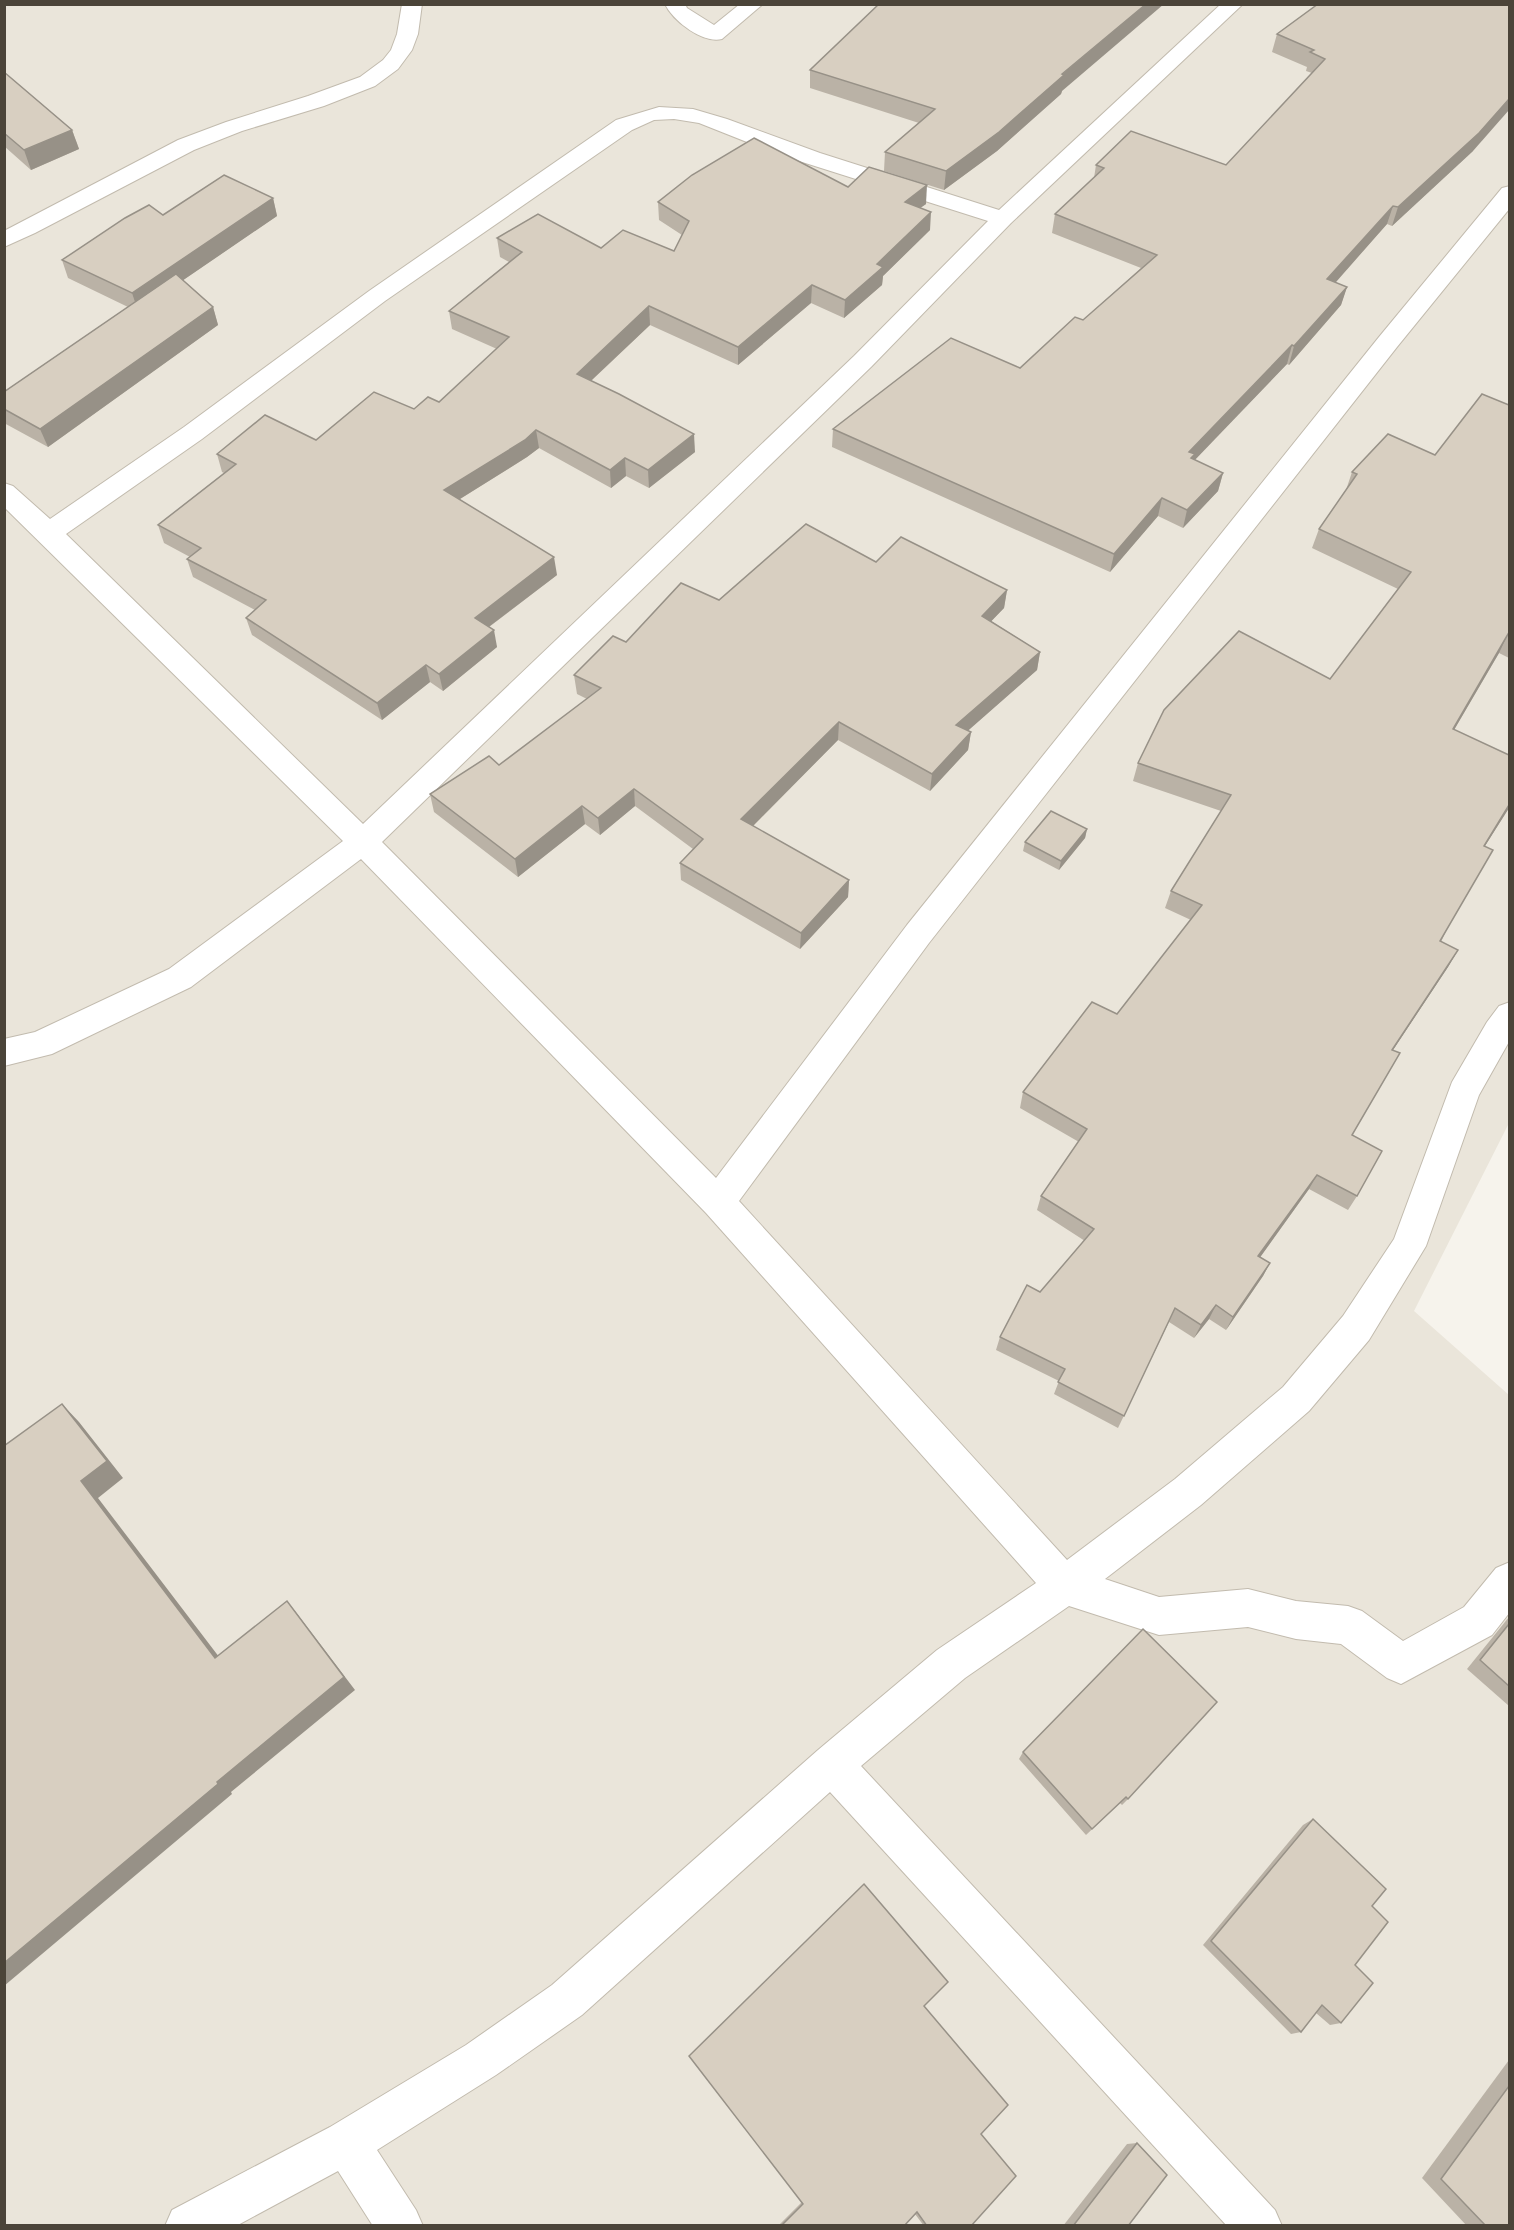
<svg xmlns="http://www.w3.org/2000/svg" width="1514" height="2230" viewBox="0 0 1514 2230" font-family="'Fira Sans Condensed',sans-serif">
<rect width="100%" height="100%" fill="#f6f3ec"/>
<path fill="#eae5da" d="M 5,5 L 1509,5 L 1509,1123 L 1414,1311 L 1509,1395 L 1509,2225 L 5,2226 Z"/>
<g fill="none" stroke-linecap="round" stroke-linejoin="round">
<g stroke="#c2bbae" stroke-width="2">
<g id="minor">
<path d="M 402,4 L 422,4 L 418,34 L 412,50 L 398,69 L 375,86 L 324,106 L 242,131 L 194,150 L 35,233 L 4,247 L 4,231 L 178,140 L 226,122 L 308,96 L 360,77 L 383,60 L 391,50 L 397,34 Z"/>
<path d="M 665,4 L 685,4 L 687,8 L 714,25 L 740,4 L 763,4 L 722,39 C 703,44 673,21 665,4 Z"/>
<path d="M 1221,4 L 1243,4 L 1011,223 L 872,366 L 382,842 L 716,1178 L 907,925 L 1379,337 L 1502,188 L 1510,186 L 1510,208 L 1397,347 L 929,943 L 739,1201 L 1067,1560 L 1175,1479 L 1283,1387 L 1343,1316 L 1394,1239 L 1452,1082 L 1487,1022 L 1499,1006 L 1510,1002 L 1510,1040 L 1479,1095 L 1426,1246 L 1369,1340 L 1309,1411 L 1201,1505 L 1105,1579 L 1159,1597 L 1248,1589 L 1296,1601 L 1348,1606 L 1362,1611 L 1403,1641 L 1464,1607 L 1496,1568 L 1510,1562 L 1510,1612 L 1492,1635 L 1401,1684 L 1387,1678 L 1341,1644 L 1296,1639 L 1248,1627 L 1159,1635 L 1069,1606 L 965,1678 L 861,1766 L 1275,2210 L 1282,2226 L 1227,2226 L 830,1792 L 582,2015 L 496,2075 L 377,2150 L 416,2210 L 423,2226 L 373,2226 L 338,2171 L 236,2226 L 165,2226 L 172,2210 L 330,2127 L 466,2045 L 552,1985 L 818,1750 L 937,1650 L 1036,1583 L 706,1213 L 361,859 L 191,987 L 52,1054 L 4,1066 L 4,1039 L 35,1032 L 169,969 L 343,841 L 4,507 L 4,483 L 13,486 L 50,519 L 184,427 L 369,291 L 616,120 L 659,107 L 693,109 L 727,119 L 820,153 L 999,210 ZM 674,119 L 699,123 L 777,154 L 988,221 L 854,356 L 363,824 L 66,534 L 202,439 L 385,301 L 632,130 L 654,120 Z"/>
</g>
</g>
<use href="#minor" fill="#fff" fill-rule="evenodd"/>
</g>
<g fill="#bab2a6">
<path d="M 1318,4 L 1473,151 L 1392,226 L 1387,224 L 1335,282 L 1347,287 L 1341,305 L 1289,365 L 1287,364 L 1194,460 L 1223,473 L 1218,491 L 1183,528 L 1158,516 L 1110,572 L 832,447 L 833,429 L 1020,368 L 1083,320 L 1141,268 L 1052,233 L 1055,214 L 1094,178 L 1096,165 L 1226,165 L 1312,73 L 1306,71 L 1307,67 L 1272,52 L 1277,34 Z"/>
<path d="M 810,70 L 1062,91 L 1061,94 L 997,151 L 944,190 L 884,171 L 885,152 L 919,123 L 810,88 Z"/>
<path d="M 4,72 L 72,130 L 79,149 L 31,170 L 4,146 Z"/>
<path d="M 848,187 L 926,204 L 920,208 L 930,230 L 883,276 L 882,285 L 844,318 L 811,303 L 738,365 L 650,325 L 591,381 L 695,452 L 649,488 L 626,476 L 611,488 L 539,448 L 527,457 L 460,499 L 557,575 L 489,627 L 497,647 L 443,691 L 430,682 L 382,720 L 252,635 L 246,618 L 255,610 L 193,577 L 187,559 L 190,557 L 164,543 L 158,525 L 224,473 L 222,472 L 217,454 L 316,440 L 439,402 L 497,349 L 452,329 L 449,311 L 509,262 L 500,257 L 497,238 L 601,248 L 674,251 L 682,235 L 659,220 L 658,202 Z"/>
<path d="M 273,198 L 277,216 L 183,280 L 213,307 L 218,325 L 48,447 L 4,423 L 4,392 L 128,307 L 68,278 L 62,260 L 163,215 Z"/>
<path d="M 1509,405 L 1509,658 L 1499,653 L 1454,730 L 1509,808 L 1485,846 L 1441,942 L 1458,950 L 1448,967 L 1393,1050 L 1352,1135 L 1357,1196 L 1348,1210 L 1309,1189 L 1260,1257 L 1270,1263 L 1263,1276 L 1226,1330 L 1209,1319 L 1194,1338 L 1169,1322 L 1118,1428 L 1054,1394 L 1059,1381 L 996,1350 L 1000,1337 L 1085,1241 L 1037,1210 L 1041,1196 L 1079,1142 L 1020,1108 L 1023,1092 L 1117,1014 L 1191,920 L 1165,908 L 1171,891 L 1221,811 L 1133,781 L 1138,763 L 1330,679 L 1398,589 L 1312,548 L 1319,529 L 1346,490 L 1352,472 L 1435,455 Z"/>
<path d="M 876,562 L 1007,590 L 1004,608 L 991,621 L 1040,652 L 1037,670 L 967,731 L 971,732 L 968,750 L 930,791 L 838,740 L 753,826 L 849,880 L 848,897 L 800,949 L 681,880 L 680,863 L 693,849 L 635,806 L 600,835 L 585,824 L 518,877 L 434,812 L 430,794 L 499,765 L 587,699 L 577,694 L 574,675 L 626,642 L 719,600 Z"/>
<path d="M 1087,829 L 1085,838 L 1059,870 L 1023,851 L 1025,842 Z"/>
<path d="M 1509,1617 L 1509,1706 L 1467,1669 Z"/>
<path d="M 1143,1629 L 1128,1799 L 1122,1805 L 1120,1803 L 1086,1835 L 1019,1759 L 1023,1752 Z"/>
<path d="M 1313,1819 L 1372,1906 L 1355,1965 L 1341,2023 L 1330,2025 L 1316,2013 L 1301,2032 L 1291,2034 L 1203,1945 L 1303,1825 Z"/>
<path d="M 924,2006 L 981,2134 L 971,2226 L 924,2226 L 915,2214 L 904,2226 L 778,2226 L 801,2203 Z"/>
<path d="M 1509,2060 L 1509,2226 L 1467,2226 L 1422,2178 Z"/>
<path d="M 1137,2143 L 1128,2226 L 1063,2226 L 1127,2144 Z"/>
</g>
<g fill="#979187">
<path d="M 1146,4 L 1164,4 L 1062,91 L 1061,94 L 997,151 L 944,190 L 946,171 Z"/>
<path d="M 1509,99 L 1509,110 L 1473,151 L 1392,226 L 1398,207 Z"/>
<path d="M 72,130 L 79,149 L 31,170 L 24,150 Z"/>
<path d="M 927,185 L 926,204 L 903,220 L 905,202 Z"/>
<path d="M 273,198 L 277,216 L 138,311 L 132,293 Z"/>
<path d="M 1393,206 L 1387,224 L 1322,298 L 1327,279 Z"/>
<path d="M 931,212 L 930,230 L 883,276 L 882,285 L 844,318 L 845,300 L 877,264 Z"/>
<path d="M 812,285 L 811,303 L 738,365 L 738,347 Z"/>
<path d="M 1347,287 L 1341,305 L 1289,365 L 1294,346 Z"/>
<path d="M 649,306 L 650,325 L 579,392 L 577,374 Z"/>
<path d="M 213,307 L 218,325 L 48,447 L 40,429 Z"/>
<path d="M 1292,345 L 1287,364 L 1193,462 L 1189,452 Z"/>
<path d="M 536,430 L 539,448 L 527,457 L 447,507 L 444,490 Z"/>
<path d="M 694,434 L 695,452 L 649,488 L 648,470 Z"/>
<path d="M 625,458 L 626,476 L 611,488 L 610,470 Z"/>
<path d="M 1223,473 L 1218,491 L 1183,528 L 1187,510 Z"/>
<path d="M 1162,498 L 1158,516 L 1110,572 L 1114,554 Z"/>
<path d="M 554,557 L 557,575 L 478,635 L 475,618 Z"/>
<path d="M 1007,590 L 1004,608 L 979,634 L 982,616 Z"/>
<path d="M 494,630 L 497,647 L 443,691 L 439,674 Z"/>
<path d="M 1508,634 L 1499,653 L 1444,747 L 1453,729 Z"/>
<path d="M 1040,652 L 1037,670 L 954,743 L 956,725 Z"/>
<path d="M 426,665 L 430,682 L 382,720 L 377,703 Z"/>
<path d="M 839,722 L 838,740 L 742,837 L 741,819 Z"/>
<path d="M 971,732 L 968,750 L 930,791 L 932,774 Z"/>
<path d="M 634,789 L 635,806 L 600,835 L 598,818 Z"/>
<path d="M 1509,805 L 1509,808 L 1474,863 L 1484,846 Z"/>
<path d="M 582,806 L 585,824 L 518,877 L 515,859 Z"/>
<path d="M 1087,829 L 1085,838 L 1059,870 L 1061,861 Z"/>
<path d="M 849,880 L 848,897 L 800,949 L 801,933 Z"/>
<path d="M 1458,950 L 1448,967 L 1383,1065 L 1392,1050 Z"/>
<path d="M 1317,1175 L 1309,1189 L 1251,1270 L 1258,1256 Z"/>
<path d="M 1270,1263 L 1263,1276 L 1226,1330 L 1233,1317 Z"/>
<path d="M 1216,1305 L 1209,1319 L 1194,1338 L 1201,1325 Z"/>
<path d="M 62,1404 L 79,1422 L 123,1478 L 98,1498 L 229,1670 L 215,1658 L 81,1481 Z"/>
<path d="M 287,1601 L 298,1615 L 355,1690 L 231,1792 L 232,1794 L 4,1986 L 4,1963 L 217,1782 Z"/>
</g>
<g fill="#d8cfc1" stroke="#979187" stroke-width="1.5">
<path d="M 879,4 L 1146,4 L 1062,74 L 1064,75 L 999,132 L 946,171 L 885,152 L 935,109 L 810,70 Z"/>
<path d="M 1318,4 L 1509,4 L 1509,99 L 1479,133 L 1398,207 L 1393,206 L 1327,279 L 1347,287 L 1294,346 L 1292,345 L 1189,452 L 1195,454 L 1191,458 L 1223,473 L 1187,510 L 1162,498 L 1114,554 L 833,429 L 951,338 L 1020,368 L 1075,317 L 1083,320 L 1157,255 L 1055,214 L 1104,168 L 1096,165 L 1131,131 L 1226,165 L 1325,59 L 1310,52 L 1314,50 L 1277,34 Z"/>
<path d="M 4,72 L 72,130 L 24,150 L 4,133 Z"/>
<path d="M 754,138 L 848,187 L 869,167 L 927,185 L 905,202 L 931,212 L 877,264 L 883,267 L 845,300 L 812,285 L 738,347 L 649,306 L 577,374 L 619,394 L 694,434 L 648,470 L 625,458 L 610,470 L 536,430 L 525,440 L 444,490 L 554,557 L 475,618 L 494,630 L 439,674 L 426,665 L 377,703 L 246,618 L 266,600 L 187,559 L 201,548 L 158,525 L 236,464 L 217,454 L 265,415 L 316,440 L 374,392 L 414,409 L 428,397 L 439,402 L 509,337 L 449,311 L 522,252 L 497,238 L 538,214 L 601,248 L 623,230 L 674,251 L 689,221 L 658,202 L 692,175 Z"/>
<path d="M 224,175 L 273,198 L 132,293 L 62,260 L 125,218 L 149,205 L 163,215 Z"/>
<path d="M 176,274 L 213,307 L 40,429 L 4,409 L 4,392 Z"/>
<path d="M 1482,394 L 1509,405 L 1509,635 L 1508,634 L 1453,729 L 1509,755 L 1509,805 L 1484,846 L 1493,850 L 1440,941 L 1458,950 L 1392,1050 L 1400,1053 L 1352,1135 L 1382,1151 L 1357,1196 L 1317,1175 L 1258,1256 L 1270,1263 L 1233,1317 L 1216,1305 L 1201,1325 L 1175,1308 L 1124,1416 L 1058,1382 L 1065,1369 L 1000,1337 L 1027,1285 L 1040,1292 L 1094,1229 L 1041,1196 L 1087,1129 L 1023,1092 L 1092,1002 L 1117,1014 L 1202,905 L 1171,891 L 1231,795 L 1138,763 L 1164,710 L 1239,631 L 1330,679 L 1411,572 L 1319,529 L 1357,474 L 1352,472 L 1388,434 L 1435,455 Z"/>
<path d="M 806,524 L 876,562 L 901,537 L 1007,590 L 982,616 L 1040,652 L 956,725 L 971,732 L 932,774 L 839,722 L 741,819 L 849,880 L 801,933 L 680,863 L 703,839 L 634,789 L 598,818 L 582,806 L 515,859 L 430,794 L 489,756 L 499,765 L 601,688 L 574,675 L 613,636 L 626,642 L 681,583 L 719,600 Z"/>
<path d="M 1051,811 L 1087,829 L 1061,861 L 1025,842 Z"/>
<path d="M 62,1404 L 107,1461 L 81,1481 L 215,1658 L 287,1601 L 344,1677 L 217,1782 L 218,1784 L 4,1963 L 4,1446 Z"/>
<path d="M 1509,1624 L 1509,1686 L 1480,1660 Z"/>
<path d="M 1143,1629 L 1217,1702 L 1128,1799 L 1126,1797 L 1092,1829 L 1023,1752 Z"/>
<path d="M 1313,1819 L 1386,1889 L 1372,1906 L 1388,1922 L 1355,1965 L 1373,1983 L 1341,2023 L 1322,2005 L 1301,2032 L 1211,1941 Z"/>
<path d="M 864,1884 L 948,1982 L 924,2006 L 1008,2105 L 981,2134 L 1016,2176 L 971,2226 L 927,2226 L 917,2212 L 904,2226 L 781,2226 L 803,2204 L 689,2056 Z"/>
<path d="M 1509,2086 L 1509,2226 L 1486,2226 L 1441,2179 Z"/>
<path d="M 1137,2143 L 1167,2175 L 1128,2226 L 1073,2226 Z"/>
</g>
<rect width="1514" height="2230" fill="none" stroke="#4b4439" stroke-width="12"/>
</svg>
